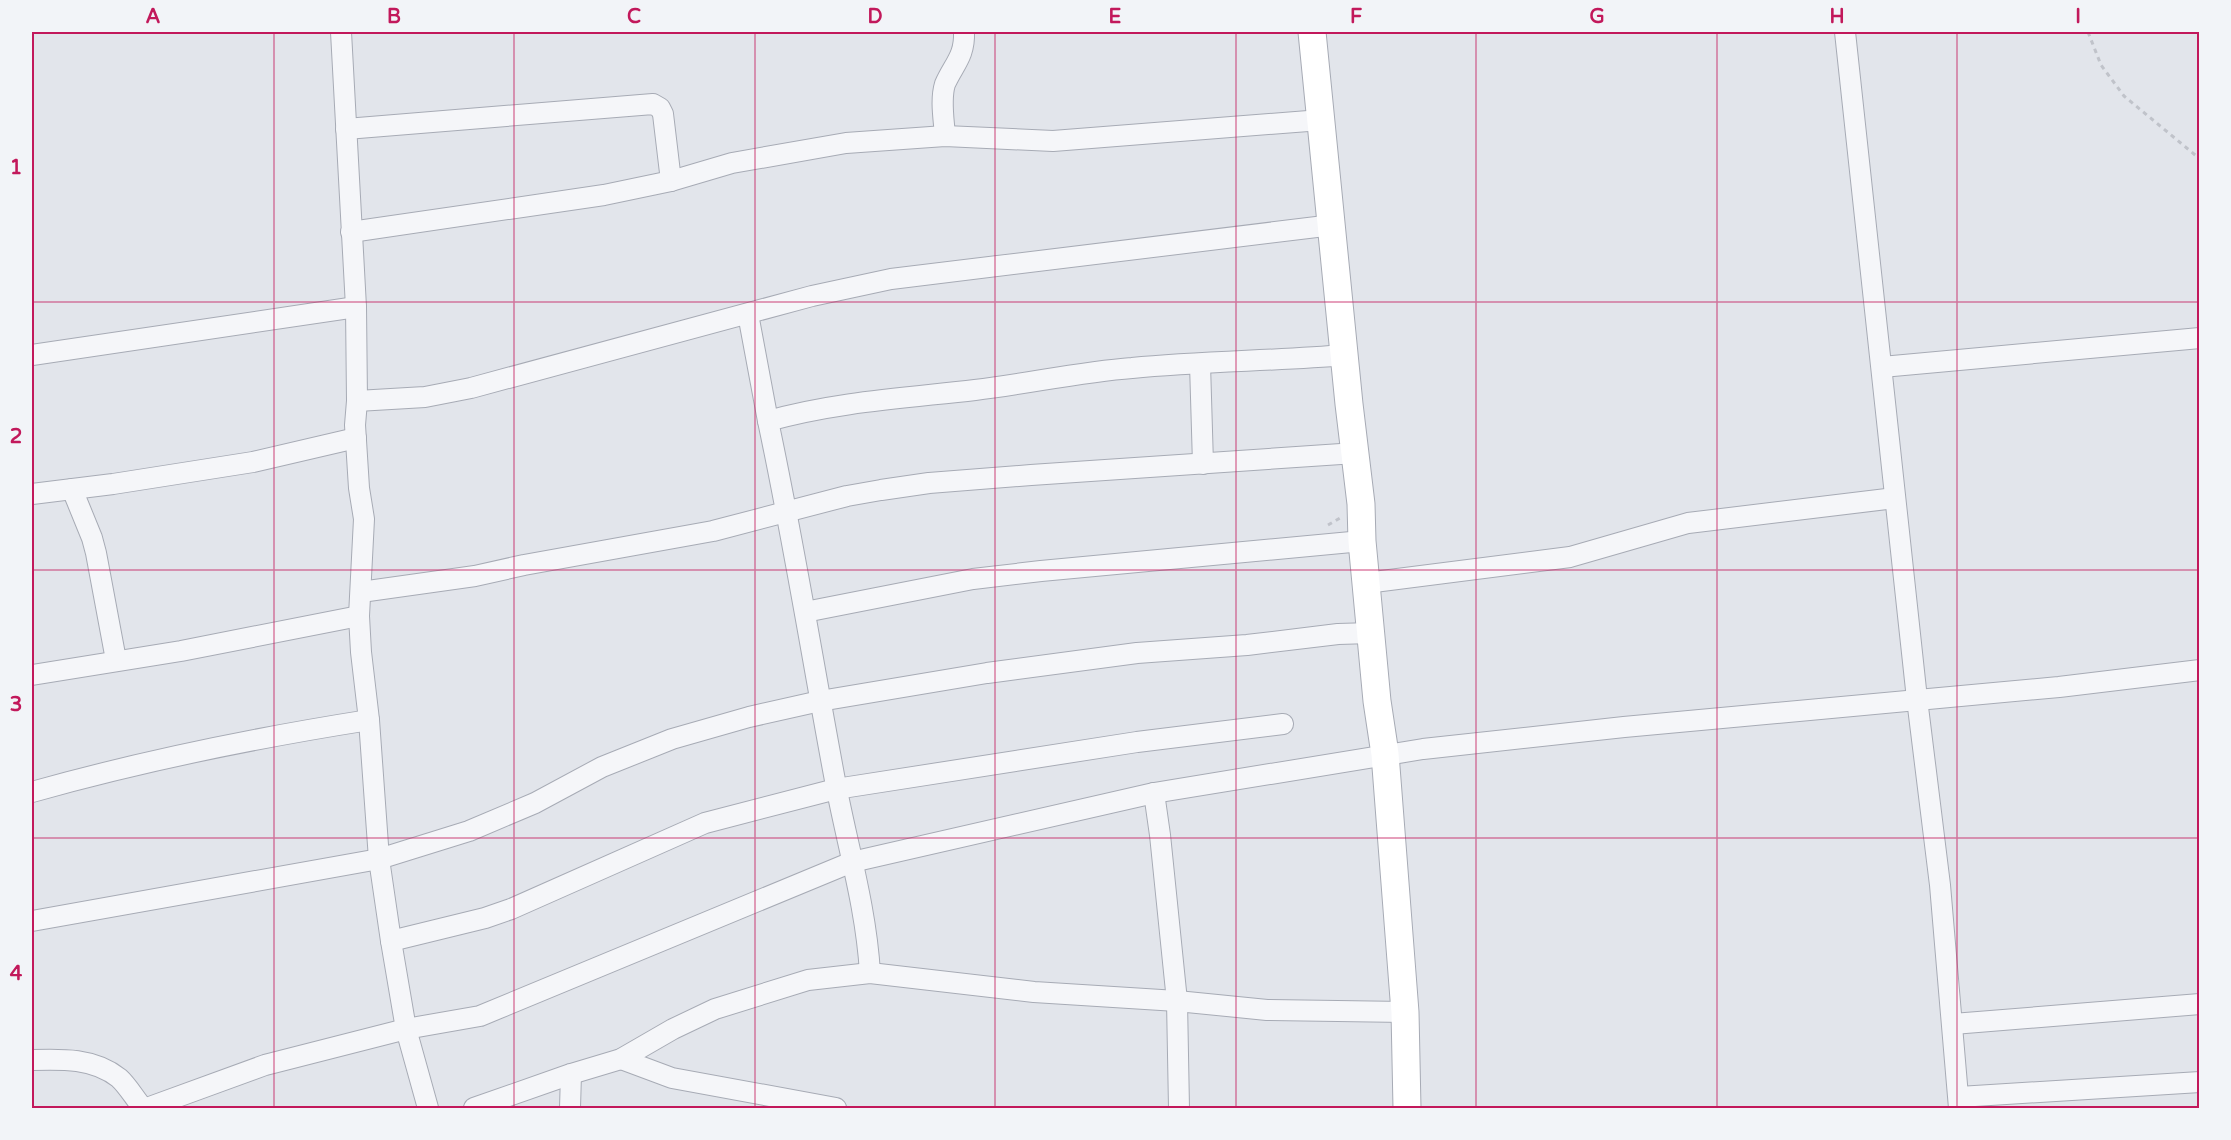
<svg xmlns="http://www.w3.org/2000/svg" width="2231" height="1140" viewBox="0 0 2231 1140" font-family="'Varela Round',sans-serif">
<rect width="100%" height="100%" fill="#e2e5eb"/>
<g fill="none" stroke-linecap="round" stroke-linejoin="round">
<g stroke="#a7abb5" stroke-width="22">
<g id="street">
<path d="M 341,32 L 356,307 L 357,401 L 355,425 L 359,488 L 364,519 L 359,616 L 361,652 L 369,720 L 379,859 L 391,941 L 406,1029 L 428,1108"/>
<path d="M 1845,32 L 1917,699 L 1940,885 L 1959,1108"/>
<path d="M 346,129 L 653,104 L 660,108 L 663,114 L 671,181"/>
<path d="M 945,136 C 944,120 940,100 945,84 C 954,64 965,56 964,32"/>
<path d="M 351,232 L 604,195 L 671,181 L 732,163 L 846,143 L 945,136 L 1053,141 L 1321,120"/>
<path d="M 748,314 L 768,421 C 835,402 905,398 975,390 C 1027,384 1079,372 1132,368 C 1203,361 1274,361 1345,355"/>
<path d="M 32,355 L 356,307"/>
<path d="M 1200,364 L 1203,464"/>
<path d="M 1882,367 L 2200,338"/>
<path d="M 357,401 L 425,397 L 471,388 L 812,296 L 891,279 L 1333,225"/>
<path d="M 768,421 C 793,538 812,657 834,775 C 846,841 866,905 870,973"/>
<path d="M 72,489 L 92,538 L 96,553 L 116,660"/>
<path d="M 32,494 L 113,484 L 253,462 L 356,438"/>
<path d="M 1366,583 L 1570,557 L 1688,523 L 1895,498"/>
<path d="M 361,592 L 475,576 L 524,565 L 713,531 L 847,496 L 881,490 L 929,483 L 1031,475 L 1356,453"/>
<path d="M 805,612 L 973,579 L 1041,571 L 1362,541"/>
<path d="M 32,675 L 181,651 L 359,616"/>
<path d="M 32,792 C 142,761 255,738 369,720"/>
<path d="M 1154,793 L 1160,835 L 1177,1001 L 1179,1108"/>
<path d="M 32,921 L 379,859 L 469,831 L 535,803 L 602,767 L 672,739 L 749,717 L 820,701 L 987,673 L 1137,653 L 1247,645 L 1338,634 L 1371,633"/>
<path d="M 391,941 L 485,918 L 511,909 L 705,823 L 836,789 L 1137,742 L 1283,724"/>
<path d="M 1953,1024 L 2200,1004"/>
<path d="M 621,1059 L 672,1078 L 836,1108"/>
<path d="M 32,1060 C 62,1059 94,1058 119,1078 C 128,1086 135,1099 143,1108"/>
<path d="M 1959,1097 L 2200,1082"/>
<path d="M 147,1108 L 265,1065 L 406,1029 L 480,1016 L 852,862 L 1154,793 L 1423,749 L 1624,727 L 2059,687 L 2200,670"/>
<path d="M 474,1108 L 571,1074 L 621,1059 L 673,1029 L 715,1009 L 808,980 L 870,973 L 1034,992 L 1177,1001 L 1267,1010 L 1405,1012"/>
<path d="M 570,1108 L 571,1074"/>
</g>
</g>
<g stroke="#a7abb5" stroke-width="29">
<path id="secondary" d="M 1312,32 L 1349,404 L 1361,504 L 1362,541 L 1377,701 L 1385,754 L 1405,1012 L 1407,1108"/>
</g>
<g stroke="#c0c3ca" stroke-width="3" stroke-dasharray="4.5 4.5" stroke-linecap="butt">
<path d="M 2088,32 L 2101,65 L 2124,96 L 2200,159"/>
<path d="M 1328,525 L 1340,518"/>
</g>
<use href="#street" stroke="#f5f6f9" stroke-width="20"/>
<use href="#secondary" stroke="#fff" stroke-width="27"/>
</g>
<path fill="none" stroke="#c2185b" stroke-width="1.5" stroke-opacity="0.55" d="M 274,32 L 274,1108M 514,32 L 514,1108M 755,32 L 755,1108M 995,32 L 995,1108M 1236,32 L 1236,1108M 1476,32 L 1476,1108M 1717,32 L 1717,1108M 1957,32 L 1957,1108M 32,302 L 2200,302M 32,570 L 2200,570M 32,838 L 2200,838"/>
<rect width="2231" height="1140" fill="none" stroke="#f2f4f8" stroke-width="66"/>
<rect x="33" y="33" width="2165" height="1074" fill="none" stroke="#c2185b" stroke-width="2"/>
<g font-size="20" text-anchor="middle" font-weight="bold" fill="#c2185b">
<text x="153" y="23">A</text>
<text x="394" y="23">B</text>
<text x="634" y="23">C</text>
<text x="875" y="23">D</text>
<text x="1115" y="23">E</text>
<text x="1356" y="23">F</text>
<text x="1597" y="23">G</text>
<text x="1837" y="23">H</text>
<text x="2078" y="23">I</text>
<text x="16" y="174">1</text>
<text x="16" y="443">2</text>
<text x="16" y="711">3</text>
<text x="16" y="980">4</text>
</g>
</svg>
